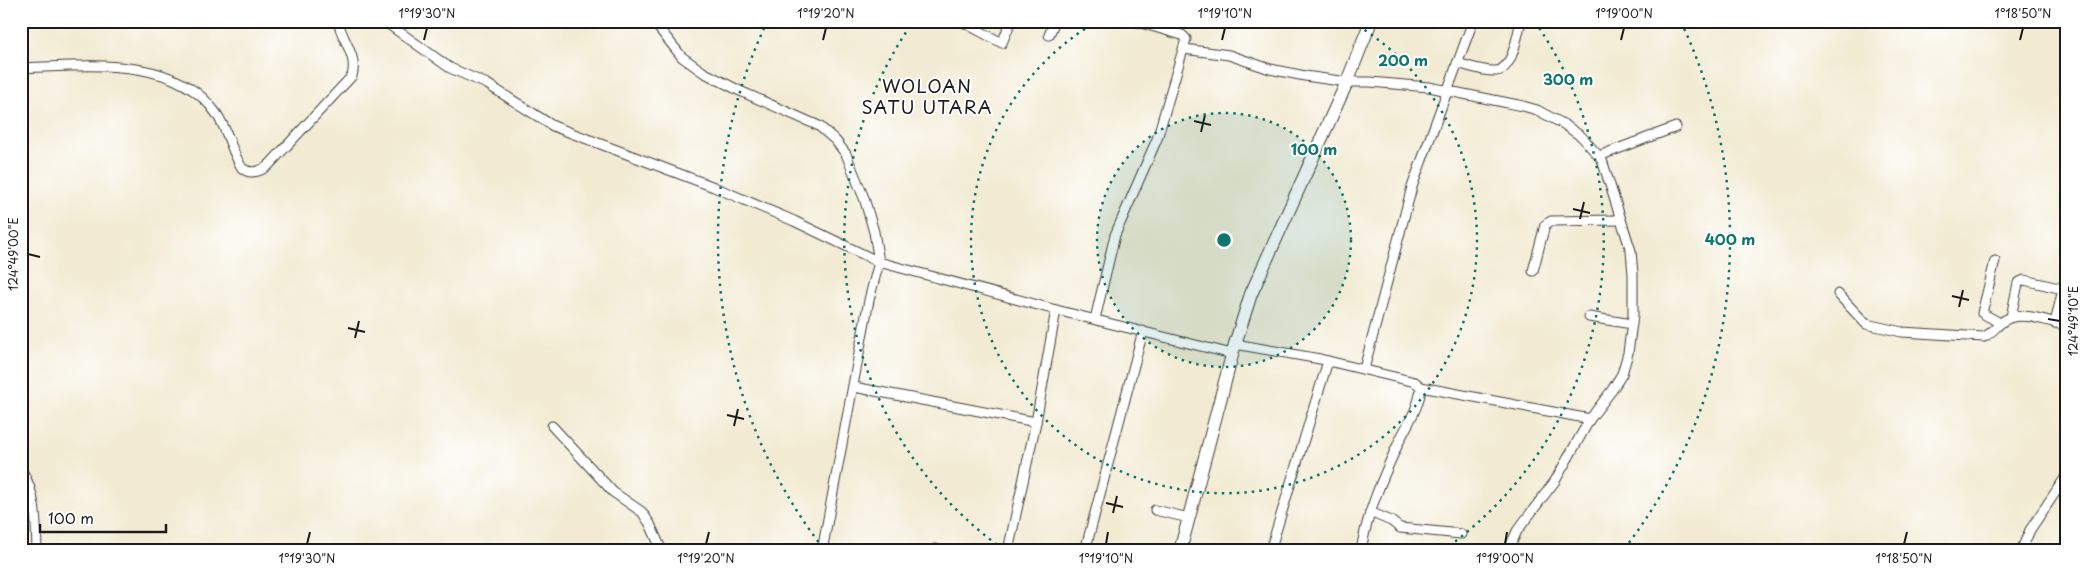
<svg xmlns="http://www.w3.org/2000/svg" width="2088" height="572" viewBox="0 0 2088 572" font-family="'Playpen Sans',sans-serif">
<rect width="100%" height="100%" fill="#fff"/>
<filter id="ink" filterUnits="userSpaceOnUse"><feTurbulence type="fractalNoise" baseFrequency=".02" numOctaves="2"/><feDisplacementMap in="SourceGraphic" scale="10" xChannelSelector="R" yChannelSelector="G"/><feConvolveMatrix kernelMatrix="1 2 1 2 8 2 1 2 1" color-interpolation-filters="sRGB"/></filter>
<filter id="wash" filterUnits="userSpaceOnUse"><feTurbulence type="fractalNoise" baseFrequency=".0096" numOctaves="4" result="noise"/><feDisplacementMap in="SourceGraphic" scale="20" xChannelSelector="R" yChannelSelector="G"/><feGaussianBlur stdDeviation="1.12" result="paint"/><feColorMatrix in="noise" values="0 0 0 0 0 0 0 0 0 0 0 0 0 0 0 0 0 1.4 0 .05"/><feComposite in="paint" operator="in"/></filter>
<g filter="url(#wash)">
<rect width="100%" height="100%" fill="#f2ead2"/>
</g>
<g filter="url(#ink)">
<g fill="none" stroke-linecap="round" stroke-linejoin="round">
<g stroke="#3c3b37" stroke-width="11">
<g id="street">
<path d="M 384,21 L 450,68 L 487,84 L 553,126 L 714,187 L 794,221 L 879,262 L 1056,310 L 1232,354"/>
<path d="M 653,21 L 682,57 L 703,72 L 740,91 L 819,126 L 835,140 L 846,154 L 864,198 L 874,232 L 879,262 L 869,300 L 822,551"/>
<path d="M 961,21 L 1002,43 L 1011,21"/>
<path d="M 1049,35 L 1055,21"/>
<path d="M 1184,49 L 1229,55 L 1270,69 L 1305,76 L 1347,82 L 1370,82 L 1429,87 L 1523,106 L 1537,110 L 1565,125 L 1582,137 L 1602,160 L 1631,251 L 1633,274 L 1633,315 L 1628,353 L 1622,374 L 1612,390 L 1590,419 L 1555,481 L 1517,531 L 1508,551"/>
<path d="M 1457,63 C 1469,66 1484,72 1496,71 C 1513,70 1517,35 1521,21"/>
<path d="M 21,68 C 85,66 175,54 216,113 C 228,130 231,151 242,168 C 250,175 259,172 268,166 L 352,76 C 358,55 342,41 338,21"/>
<path d="M 1599,156 L 1676,127"/>
<path d="M 1995,261 L 1982,313 L 2000,323"/>
<path d="M 1533,271 L 1545,225 L 1551,221 L 1620,220"/>
<path d="M 1838,294 L 1866,324 L 1902,332 L 1984,337 C 1992,333 1997,325 2005,320 C 2022,310 2049,322 2067,326"/>
<path d="M 1589,317 L 1632,324"/>
<path d="M 2011,317 L 2018,283 L 2024,280 L 2067,290"/>
<path d="M 1095,319 L 1115,235 L 1157,139 L 1186,39 L 1182,35 L 1134,21"/>
<path d="M 2055,323 L 2063,289"/>
<path d="M 1235,344 L 1320,359 L 1415,382 L 1421,387 C 1420,407 1406,426 1398,444 C 1382,479 1367,513 1361,551"/>
<path d="M 1364,369 L 1412,187 L 1473,21"/>
<path d="M 854,387 L 1036,422"/>
<path d="M 1421,387 L 1590,419"/>
<path d="M 552,426 L 613,492 L 642,512 L 650,524 L 662,551"/>
<path d="M 21,469 C 37,495 36,522 37,551"/>
<path d="M 1155,510 L 1189,518"/>
<path d="M 1370,512 L 1391,521 L 1400,528 L 1461,534"/>
<path d="M 935,549 L 941,551"/>
<path d="M 1008,551 L 1036,422 L 1056,310"/>
<path d="M 1085,551 L 1143,331"/>
<path d="M 1270,551 L 1328,361"/>
<path d="M 2021,551 L 2030,530 L 2067,475"/>
</g>
</g>
<g stroke="#3c3b37" stroke-width="14">
<path id="secondary" d="M 1180,551 L 1235,344 L 1251,294 L 1347,82 L 1371,21"/>
</g>
<use href="#street" stroke="#fff" stroke-width="9"/>
<use href="#secondary" stroke="#fff" stroke-width="12"/>
</g>
</g>
<path fill="none" stroke="#1c1c1c" stroke-width="2" d="M 424,40 L 427,28M 823,40 L 826,28M 1222,40 L 1225,28M 1621,40 L 1624,28M 2020,40 L 2023,28M 1194,121 L 1211,125M 1201,132 L 1205,115M 1573,209 L 1590,213M 1580,219 L 1584,202M 28,254 L 40,257M 1952,296 L 1969,300M 1959,307 L 1963,290M 2048,319 L 2060,321M 348,328 L 365,332M 355,338 L 359,321M 727,415 L 744,419M 734,426 L 738,409M 1106,503 L 1123,507M 1113,513 L 1117,496M 307,544 L 310,532M 706,544 L 709,532M 1106,544 L 1108,532M 1505,544 L 1507,532M 1904,544 L 1907,532"/>
<circle cx="1224" cy="240" r="127" fill="#0f766e" fill-opacity=".12"/>
<g fill="none" stroke="#0f766e" stroke-width="2.5" stroke-dasharray="2.5 5">
<circle cx="1224" cy="240" r="127"/>
<path d="M1352 22A253 253 0 1 1 1096 22"/>
<path d="M1003 549A380 380 0 0 1 913 22M1535 22A380 380 0 0 1 1445 549"/>
<path d="M823 548A506 506 0 0 1 767 22M1681 22A506 506 0 0 1 1625 548"/>
</g>
<g text-anchor="middle" dominant-baseline="central" stroke-width="4" stroke-linejoin="round" paint-order="stroke">
<g font-size="18" letter-spacing="1" fill="#1c1c1c" stroke="#fff">
<text x="927" y="85">WOLOAN<tspan x="927" dy="21">SATU UTARA</tspan></text>
</g>
</g>
<circle cx="1224" cy="240" r="8" fill="#0f766e" stroke="#fff" stroke-width="2.5"/>
<g font-size="15" text-anchor="middle" font-weight="bold" fill="#0f766e" stroke="#fff" stroke-width="4" stroke-linejoin="round" paint-order="stroke">
<text x="1403" y="66">200 m</text>
<text x="1568" y="85">300 m</text>
<text x="1314" y="155">100 m</text>
<text x="1730" y="245">400 m</text>
</g>
<rect width="2088" height="572" fill="none" stroke="#fff" stroke-width="55"/>
<path d="M40 524v8h126v-8" fill="none" stroke="#1c1c1c" stroke-width="2.5"/>
<text x="48" y="524" font-size="15" fill="#1c1c1c" stroke="#ffffff" stroke-width="4" paint-order="stroke">100 m</text>
<rect x="28" y="28" width="2032" height="516" fill="none" stroke="#1c1c1c" stroke-width="2"/>
<g font-size="12" text-anchor="middle" fill="#1c1c1c">
<text x="427" y="18">1°19'30"N</text>
<text x="826" y="18">1°19'20"N</text>
<text x="1225" y="18">1°19'10"N</text>
<text x="1624" y="18">1°19'00"N</text>
<text x="2023" y="18">1°18'50"N</text>
<text transform="translate(14 254) rotate(-90)" y="4">124°49'00"E</text>
<text transform="translate(2074 321) rotate(-90)" y="4">124°49'10"E</text>
<text x="307" y="563">1°19'30"N</text>
<text x="706" y="563">1°19'20"N</text>
<text x="1106" y="563">1°19'10"N</text>
<text x="1505" y="563">1°19'00"N</text>
<text x="1904" y="563">1°18'50"N</text>
</g>
</svg>
